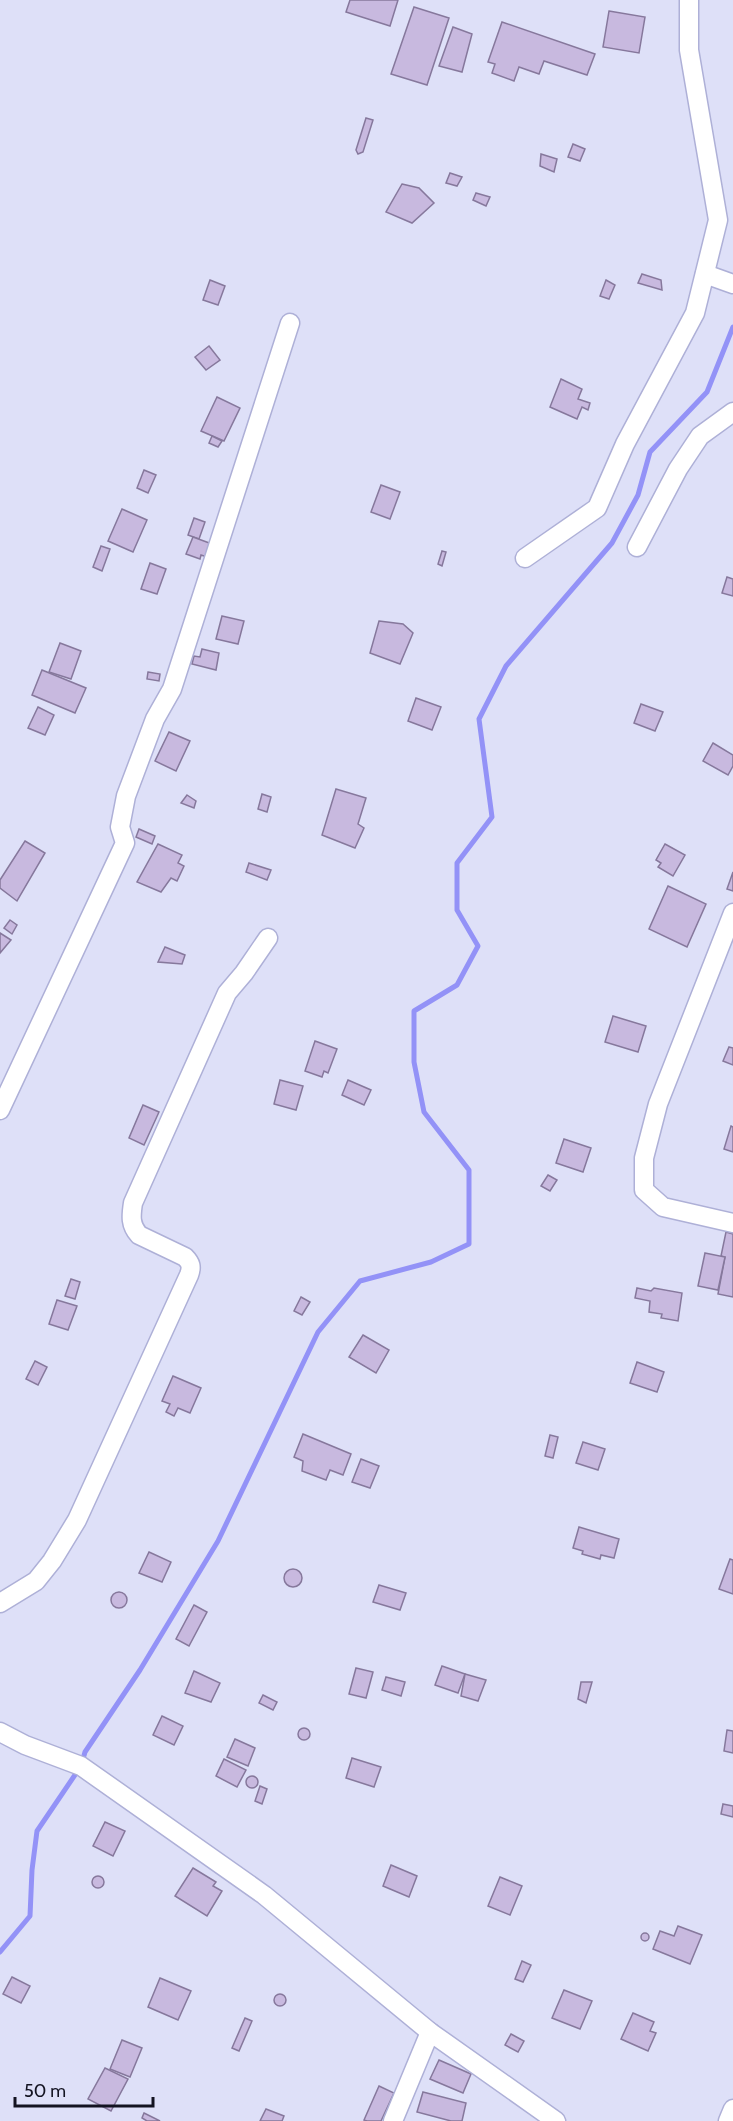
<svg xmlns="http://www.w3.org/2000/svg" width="733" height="2121" viewBox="0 0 733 2121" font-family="Cabin,sans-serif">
<rect width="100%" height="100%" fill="#dee0f8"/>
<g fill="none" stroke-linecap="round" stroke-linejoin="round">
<path stroke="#9392f7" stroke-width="5" d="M 0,1952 L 30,1916 L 32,1870 L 37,1831 L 81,1766 L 85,1752 L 140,1670 L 218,1541 L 318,1332 L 360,1281 L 431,1262 L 469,1244 L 469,1170 L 424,1112 L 414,1062 L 414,1011 L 457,985 L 478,946 L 457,910 L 457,863 L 492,817 L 479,719 L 506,666 L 612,543 L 638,495 L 650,452 L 707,392 L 733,327"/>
</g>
<g fill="#c8b9df" stroke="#86789c" stroke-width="1.5">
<path d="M 350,0 L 398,0 L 390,26 L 346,12 Z"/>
<path d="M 414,7 L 449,18 L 427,85 L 391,74 Z"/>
<path d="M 609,11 L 645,17 L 639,53 L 603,47 Z"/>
<path d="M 502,22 L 595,54 L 587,75 L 544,61 L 539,74 L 519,67 L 514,81 L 492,73 L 495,64 L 488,62 Z"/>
<path d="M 453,27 L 472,34 L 462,72 L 439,66 Z"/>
<path d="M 366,118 L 373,120 L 363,152 L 358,154 L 356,150 Z"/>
<path d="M 573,144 L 585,149 L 580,161 L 568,157 Z"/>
<path d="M 541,154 L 557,159 L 554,172 L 540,166 Z"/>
<path d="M 450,173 L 462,177 L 457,186 L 446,183 Z"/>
<path d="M 402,184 L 419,188 L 434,203 L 412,223 L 386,212 Z"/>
<path d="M 476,193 L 490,197 L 486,206 L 473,200 Z"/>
<path d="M 642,274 L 661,280 L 662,290 L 638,283 Z"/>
<path d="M 210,280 L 225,286 L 218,305 L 203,300 Z"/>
<path d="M 606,280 L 615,285 L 609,299 L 600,296 Z"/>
<path d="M 209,346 L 220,360 L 206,370 L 195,357 Z"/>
<path d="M 561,379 L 582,389 L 578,399 L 590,403 L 588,410 L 582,407 L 577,419 L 550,407 Z"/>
<path d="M 217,397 L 240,408 L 224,441 L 201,431 Z"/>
<path d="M 212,436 L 222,441 L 218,447 L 209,443 Z"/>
<path d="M 144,470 L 156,475 L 148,493 L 137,488 Z"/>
<path d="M 381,485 L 400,492 L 390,519 L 371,512 Z"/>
<path d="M 122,509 L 147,520 L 133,552 L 108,541 Z"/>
<path d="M 194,518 L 205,522 L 199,539 L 188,535 Z"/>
<path d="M 193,537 L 212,544 L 207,557 L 201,555 L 200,559 L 186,554 Z"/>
<path d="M 101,546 L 110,549 L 102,571 L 93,567 Z"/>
<path d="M 442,551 L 446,552 L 442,566 L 438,564 Z"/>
<path d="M 150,563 L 166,569 L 157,594 L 141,589 Z"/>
<path d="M 727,577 L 733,579 L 733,596 L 722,593 Z"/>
<path d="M 222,616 L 244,621 L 238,644 L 216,639 Z"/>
<path d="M 379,621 L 403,624 L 413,633 L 400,664 L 370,653 Z"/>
<path d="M 60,643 L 81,651 L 71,679 L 49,672 Z"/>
<path d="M 202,649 L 219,653 L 216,670 L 192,664 L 194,656 L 200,657 Z"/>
<path d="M 42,670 L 86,688 L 75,713 L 32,695 Z"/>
<path d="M 148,672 L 160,674 L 159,681 L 147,679 Z"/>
<path d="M 416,698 L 441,707 L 432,730 L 408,721 Z"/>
<path d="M 641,704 L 663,712 L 655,731 L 634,723 Z"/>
<path d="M 38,707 L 54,715 L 45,735 L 28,728 Z"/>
<path d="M 169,732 L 190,741 L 176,771 L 155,761 Z"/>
<path d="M 713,743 L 733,755 L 733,766 L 728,775 L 703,761 Z"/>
<path d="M 336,789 L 366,798 L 358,824 L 364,828 L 355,848 L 322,835 Z"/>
<path d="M 262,794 L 271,797 L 267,812 L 258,809 Z"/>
<path d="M 187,795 L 196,801 L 194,808 L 181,803 Z"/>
<path d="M 139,829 L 155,836 L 152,844 L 136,837 Z"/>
<path d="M 25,841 L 45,853 L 17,901 L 0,888 L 0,880 Z"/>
<path d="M 158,844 L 182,855 L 178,863 L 184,866 L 177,881 L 171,878 L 161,892 L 137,882 Z"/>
<path d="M 665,844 L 685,855 L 673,876 L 658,867 L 661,863 L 656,860 Z"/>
<path d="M 249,863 L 271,870 L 267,880 L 246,872 Z"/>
<path d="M 733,872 L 733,891 L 727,889 Z"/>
<path d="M 668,886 L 706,904 L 687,947 L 649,929 Z"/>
<path d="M 10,920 L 17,925 L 12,934 L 4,928 Z"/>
<path d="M 0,933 L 11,940 L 0,953 Z"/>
<path d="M 165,947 L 185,955 L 182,964 L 158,962 Z"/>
<path d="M 613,1016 L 646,1026 L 638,1052 L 605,1042 Z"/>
<path d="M 315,1041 L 337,1049 L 328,1073 L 324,1071 L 322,1077 L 305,1071 Z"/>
<path d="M 729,1047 L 733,1048 L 733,1065 L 723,1061 Z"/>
<path d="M 280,1080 L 303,1086 L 296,1110 L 274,1104 Z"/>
<path d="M 348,1080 L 371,1090 L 364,1105 L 342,1095 Z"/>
<path d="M 143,1105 L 159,1112 L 144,1145 L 129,1138 Z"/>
<path d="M 731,1126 L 733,1127 L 733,1152 L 724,1149 Z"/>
<path d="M 564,1139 L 591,1148 L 583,1172 L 556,1163 Z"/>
<path d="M 548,1175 L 557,1180 L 550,1191 L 541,1186 Z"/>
<path d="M 726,1232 L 733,1234 L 733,1297 L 718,1294 L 725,1257 L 721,1256 Z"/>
<path d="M 705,1253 L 725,1257 L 718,1290 L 698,1286 Z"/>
<path d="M 71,1279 L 80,1282 L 75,1299 L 65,1296 Z"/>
<path d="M 637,1288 L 651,1291 L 654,1288 L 682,1293 L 678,1321 L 661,1318 L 662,1314 L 649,1312 L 650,1301 L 635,1298 Z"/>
<path d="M 301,1297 L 310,1302 L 302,1315 L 294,1311 Z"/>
<path d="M 57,1300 L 77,1306 L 68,1330 L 49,1324 Z"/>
<path d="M 363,1335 L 389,1350 L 376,1373 L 349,1357 Z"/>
<path d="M 35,1361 L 47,1367 L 38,1385 L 26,1379 Z"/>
<path d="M 637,1362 L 664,1372 L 657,1392 L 630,1383 Z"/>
<path d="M 173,1376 L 201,1388 L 190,1413 L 178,1408 L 174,1416 L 166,1412 L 170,1404 L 162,1401 Z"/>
<path d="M 303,1434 L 351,1454 L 343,1475 L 330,1470 L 326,1480 L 302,1471 L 303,1461 L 294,1457 Z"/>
<path d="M 550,1435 L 558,1437 L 553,1458 L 545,1456 Z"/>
<path d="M 583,1442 L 605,1449 L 598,1470 L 576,1463 Z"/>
<path d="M 361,1459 L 379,1466 L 370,1488 L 352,1482 Z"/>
<path d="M 579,1527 L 619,1539 L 614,1558 L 601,1555 L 600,1559 L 582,1554 L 583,1551 L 573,1548 Z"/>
<path d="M 149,1552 L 171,1562 L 162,1582 L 139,1573 Z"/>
<path d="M 730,1559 L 733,1560 L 733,1594 L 719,1589 Z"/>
<circle cx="293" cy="1578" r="9"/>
<path d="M 379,1585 L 406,1593 L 400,1610 L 373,1602 Z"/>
<circle cx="119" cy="1600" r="8"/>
<path d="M 194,1605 L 207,1612 L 189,1646 L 176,1639 Z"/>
<path d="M 442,1666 L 465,1674 L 458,1693 L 435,1685 Z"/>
<path d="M 356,1668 L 373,1672 L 366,1698 L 349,1694 Z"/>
<path d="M 194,1671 L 220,1683 L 211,1702 L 185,1693 Z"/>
<path d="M 465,1674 L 486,1680 L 478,1701 L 461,1696 Z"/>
<path d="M 386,1677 L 405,1682 L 401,1696 L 382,1690 Z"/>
<path d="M 581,1682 L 592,1682 L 586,1703 L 578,1699 Z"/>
<path d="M 263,1695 L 277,1702 L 273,1710 L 259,1703 Z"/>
<path d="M 162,1716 L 183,1726 L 174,1745 L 153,1735 Z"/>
<circle cx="304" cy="1734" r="6"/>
<path d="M 727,1730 L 733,1731 L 733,1753 L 724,1751 Z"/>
<path d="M 235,1739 L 255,1748 L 248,1766 L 227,1757 Z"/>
<path d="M 352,1758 L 381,1767 L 374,1787 L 346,1778 Z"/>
<path d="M 224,1759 L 246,1770 L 237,1787 L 216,1776 Z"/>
<circle cx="252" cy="1782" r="6"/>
<path d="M 260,1786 L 267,1789 L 262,1804 L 255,1801 Z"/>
<path d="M 723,1804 L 733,1806 L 733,1817 L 721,1814 Z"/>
<path d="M 105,1822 L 125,1831 L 113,1856 L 93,1846 Z"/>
<path d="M 391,1865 L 417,1876 L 409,1897 L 383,1886 Z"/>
<path d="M 193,1868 L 216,1882 L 213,1886 L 222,1891 L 207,1916 L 175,1896 Z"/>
<circle cx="98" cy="1882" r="6"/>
<path d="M 500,1877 L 522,1886 L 510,1915 L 488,1906 Z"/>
<path d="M 678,1926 L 702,1935 L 690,1964 L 653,1949 L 660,1931 L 674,1936 Z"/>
<circle cx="645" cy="1937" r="4"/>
<path d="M 522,1961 L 531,1965 L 523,1982 L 515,1979 Z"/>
<path d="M 12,1977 L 30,1986 L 21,2003 L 3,1994 Z"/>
<path d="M 160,1978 L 191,1991 L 178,2020 L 148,2007 Z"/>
<path d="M 564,1990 L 592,2001 L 580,2029 L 552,2018 Z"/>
<circle cx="280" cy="2000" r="6"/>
<path d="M 633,2013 L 654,2022 L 650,2031 L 656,2033 L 648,2051 L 621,2039 Z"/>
<path d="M 245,2018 L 252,2021 L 239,2051 L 232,2048 Z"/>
<path d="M 511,2034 L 524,2041 L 518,2052 L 505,2045 Z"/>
<path d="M 122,2040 L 142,2048 L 130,2077 L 110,2069 Z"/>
<path d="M 439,2060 L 471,2074 L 463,2093 L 430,2079 Z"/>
<path d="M 105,2068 L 128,2079 L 111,2111 L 88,2099 Z"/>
<path d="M 379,2086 L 394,2093 L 381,2121 L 367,2121 L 364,2120 Z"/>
<path d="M 423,2092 L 466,2103 L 462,2121 L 451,2121 L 417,2112 Z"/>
<path d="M 266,2109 L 284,2116 L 282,2121 L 260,2121 Z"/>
<path d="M 144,2113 L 160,2121 L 147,2121 L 142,2118 Z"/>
</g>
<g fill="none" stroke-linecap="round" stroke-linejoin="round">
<g stroke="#aeb0d7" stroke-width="21">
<g id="minor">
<path d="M 705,274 L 733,284"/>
<path d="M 637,547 L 678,469 L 700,436 L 733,412"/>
<path d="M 525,558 L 597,508 L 625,444 L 695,313 L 718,220 L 689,50 L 689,0"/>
<path d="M 733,913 L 658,1104 L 644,1158 L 644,1190 L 663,1207 L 733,1223"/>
<path d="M 0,1110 L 125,843 L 120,827 L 126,796 L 155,719 L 172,689 L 290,323"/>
<path d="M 0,1603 L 36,1581 L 52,1561 L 77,1520 L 189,1275 C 192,1267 191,1263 185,1257 L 139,1235 C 130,1225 131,1216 133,1203 L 227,993 L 244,973 L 268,938"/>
<path d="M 0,1732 L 25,1745 L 81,1766 L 264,1895 L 430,2032 L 556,2121"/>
<path d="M 393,2121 L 430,2032"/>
<path d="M 728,2121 L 733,2109"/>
</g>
</g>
<use href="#minor" stroke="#fff" stroke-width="18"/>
</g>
<path d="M15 2097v9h138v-9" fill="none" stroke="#131321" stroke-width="3"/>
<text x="24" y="2097" font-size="18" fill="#131321" stroke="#dee0f8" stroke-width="4.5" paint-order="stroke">50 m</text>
</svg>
